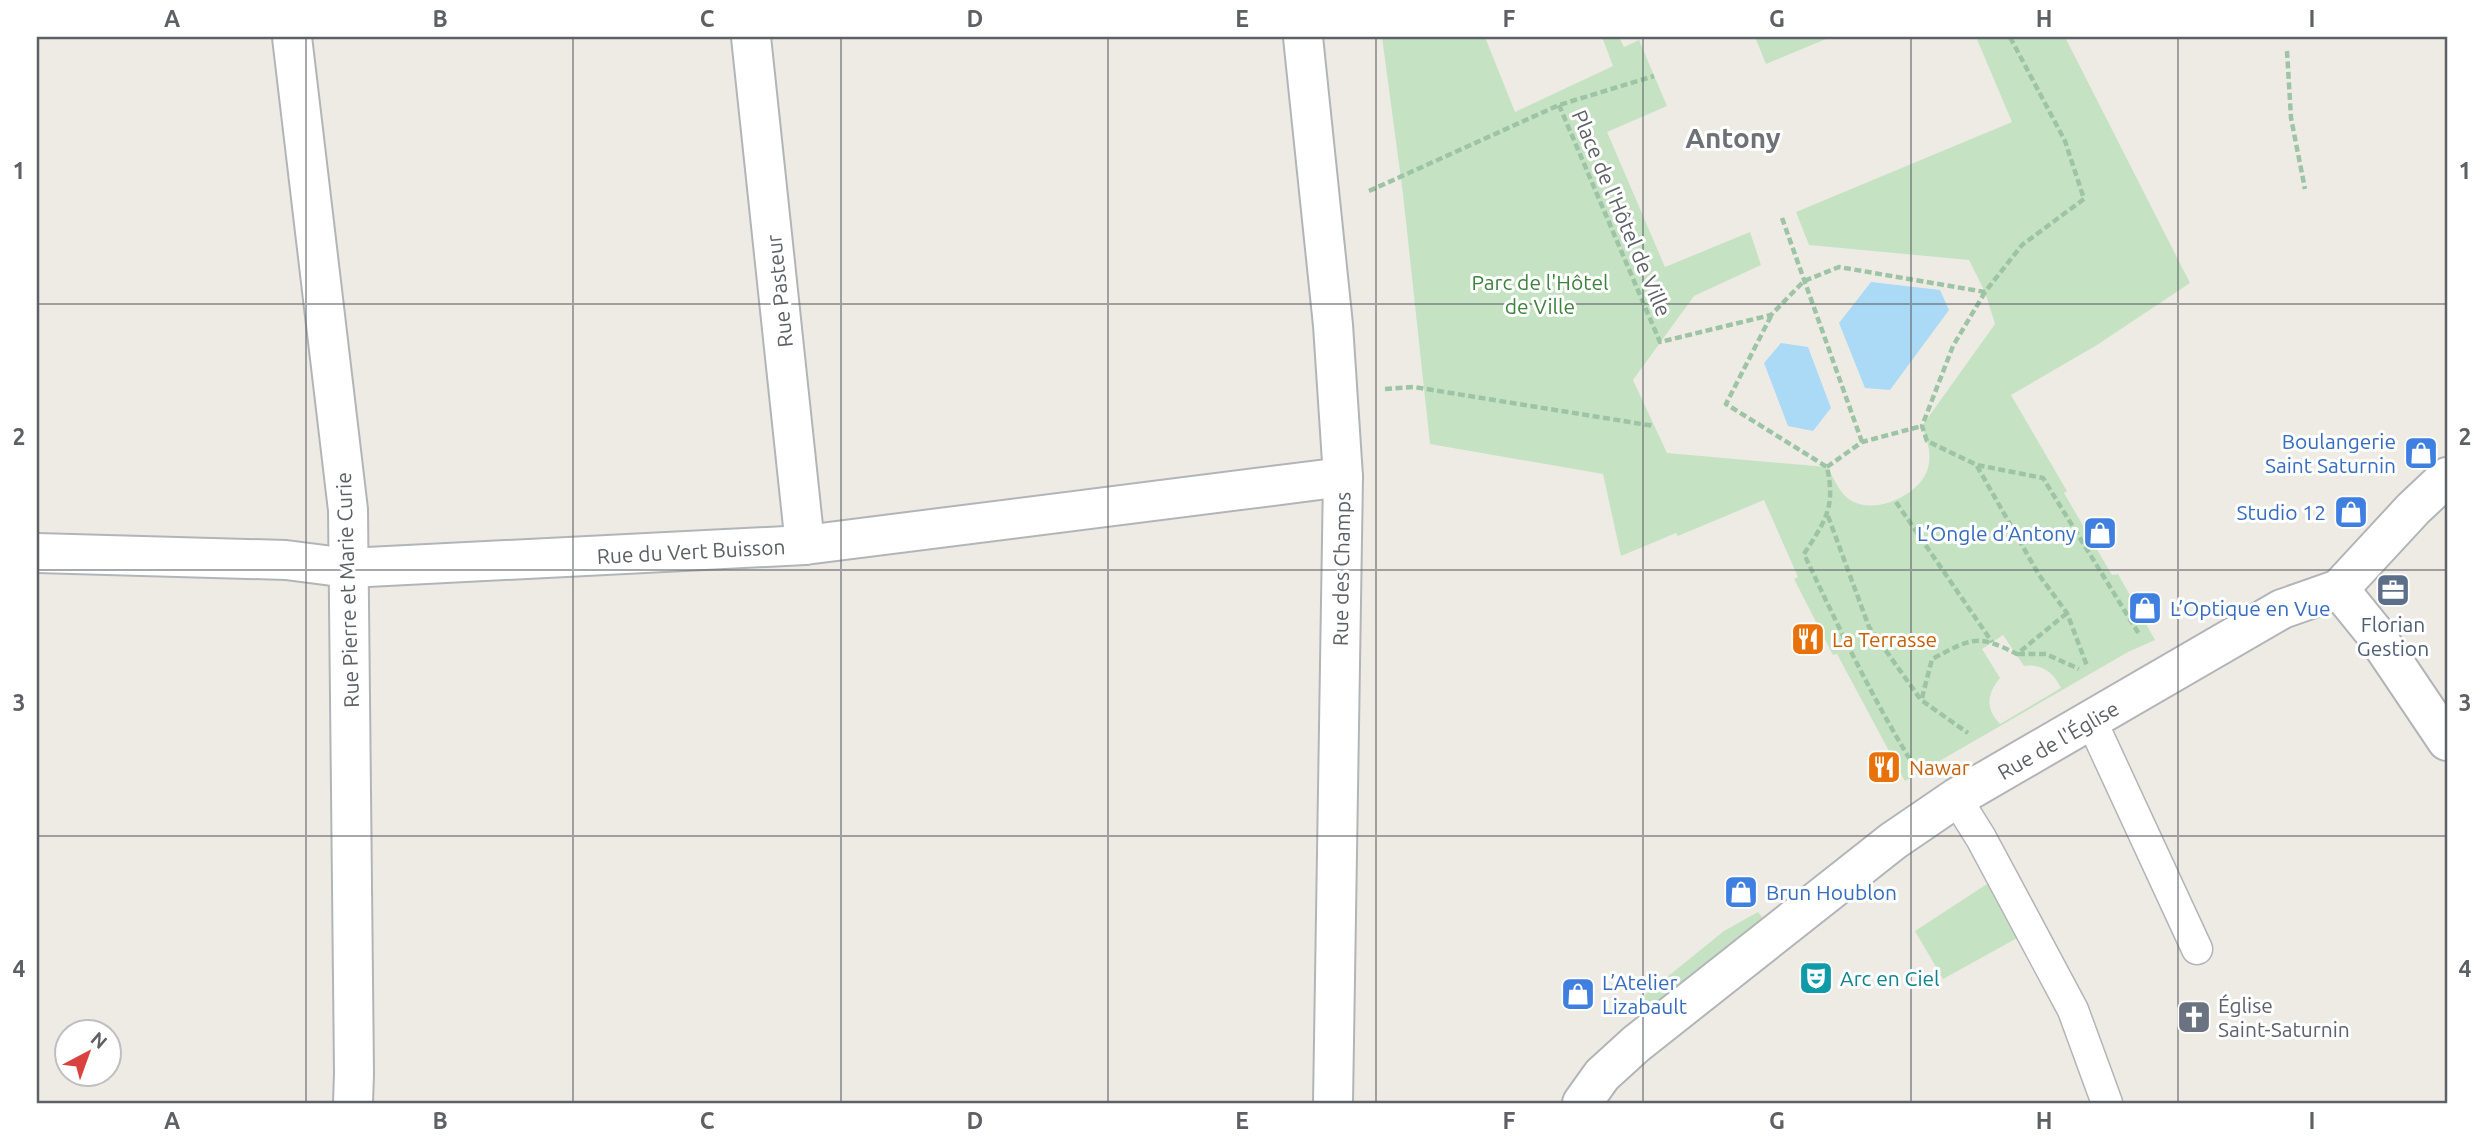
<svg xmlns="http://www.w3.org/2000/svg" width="2484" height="1140" viewBox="0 0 2484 1140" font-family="Ubuntu,sans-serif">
<rect width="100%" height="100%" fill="#eeebe5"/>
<g fill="#c5e3c3" fill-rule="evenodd">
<path d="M 1382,37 L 1466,37 L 1467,39 L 1485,37 L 1515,112 L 1613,66 L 1602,37 L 1619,37 L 1624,47 L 1639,40 L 1667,106 L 1607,132 L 1665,267 L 1750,232 L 1761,265 L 1694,296 L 1633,380 L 1667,453 L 1827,467 C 1834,478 1840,495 1852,501 C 1877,515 1921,494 1928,468 C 1932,452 1927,441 1922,426 L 1995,324 L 1985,292 L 1969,260 L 1809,245 L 1796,212 L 2012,122 L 1976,37 L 2065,37 L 2190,283 L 2097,345 L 2011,395 L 2067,491 L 2064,493 L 2112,575 L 2118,574 L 2155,640 L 2128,652 L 1905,781 L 1837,654 L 1833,655 L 1794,579 L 1798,577 L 1764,500 L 1678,536 L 1676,533 L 1621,556 L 1603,474 L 1430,444 L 1403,194 ZM 2003,635 L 2024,666 C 2041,663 2054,673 2061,688 L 2000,724 C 1985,708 1987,694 2000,678 L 1982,649 Z"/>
<path d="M 1755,37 L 1831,37 L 1766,64 Z"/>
<path d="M 1990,882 L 2019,937 L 1943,979 L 1915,931 Z"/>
<path d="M 1758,912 L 1765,921 L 1648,1016 L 1635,1003 L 1724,931 Z"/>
</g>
<g fill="#abdaf7">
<path d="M 1871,282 L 1940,290 L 1949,310 L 1890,390 L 1865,388 L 1839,323 Z"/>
<path d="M 1781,343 L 1808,347 L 1831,408 L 1813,431 L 1788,426 L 1764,363 Z"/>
</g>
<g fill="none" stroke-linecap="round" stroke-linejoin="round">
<g stroke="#b2b5b8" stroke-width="33">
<g id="lane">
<path d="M 2091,720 L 2197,949"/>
<path d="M 1956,798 L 1981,838 L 2073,1010 L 2107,1103"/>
</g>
</g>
<g stroke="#b2b5b8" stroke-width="42">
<g id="street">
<path d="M 292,37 L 348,510 L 354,1073 L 353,1103"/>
<path d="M 751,37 L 805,545"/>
<path d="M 1303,37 L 1333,325 L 1343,477 L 1333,1103"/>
<path d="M 37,553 L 286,560 L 348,568 L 805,545 L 1343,477"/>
<path d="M 2339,589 L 2373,631 L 2447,741"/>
<path d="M 1582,1103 L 1602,1075 L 1636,1044 L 1893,841 L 1956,798 L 2282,609 L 2339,589 L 2413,509 L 2447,477"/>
</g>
</g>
<g stroke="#9ec4a6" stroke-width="4.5" stroke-dasharray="7 3.5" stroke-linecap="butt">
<path d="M 2287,51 L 2291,118 L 2305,189"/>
<path d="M 1559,105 L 1660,342 L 1771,315 L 1804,281 L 1839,267 L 1985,292 L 2022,245 L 2084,199 L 2065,141 L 2010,37"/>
<path d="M 1369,191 L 1559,105 L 1654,76"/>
<path d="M 1782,218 L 1862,442"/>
<path d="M 1985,292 L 1953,346 L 1922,426 L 1927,441 L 1977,465 L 2043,478 L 2139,634"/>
<path d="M 1771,316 L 1726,404 L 1827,467 C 1836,508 1825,521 1804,554 C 1838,626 1872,698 1914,766"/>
<path d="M 1385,389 L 1414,387 L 1654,426"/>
<path d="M 1977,466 L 2039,575 L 2067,613 L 2087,666"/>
<path d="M 1827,467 L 1862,442 L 1922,426"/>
<path d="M 1896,502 L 1992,642"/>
<path d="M 1828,516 L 1869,627 L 1921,700 L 1968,733"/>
<path d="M 2018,654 L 2046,654 L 2079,669"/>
<path d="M 1922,698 L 1932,659 C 1971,639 1976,633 2017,654 L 2067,613"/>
</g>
<use href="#lane" stroke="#fff" stroke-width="30"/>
<use href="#street" stroke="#fff" stroke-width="38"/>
</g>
<path fill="none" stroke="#5d6064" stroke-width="2" stroke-opacity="0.55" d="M 306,37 L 306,1103M 573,37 L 573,1103M 841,37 L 841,1103M 1108,37 L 1108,1103M 1376,37 L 1376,1103M 1643,37 L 1643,1103M 1911,37 L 1911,1103M 2178,37 L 2178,1103M 37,304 L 2447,304M 37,570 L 2447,570M 37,836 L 2447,836"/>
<defs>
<g id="shop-square" transform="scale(1.75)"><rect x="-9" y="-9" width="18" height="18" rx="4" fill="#3f7fe0" stroke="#fff"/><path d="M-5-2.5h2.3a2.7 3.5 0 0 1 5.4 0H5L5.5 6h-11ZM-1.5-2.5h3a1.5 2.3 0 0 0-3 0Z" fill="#fff"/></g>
<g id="office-square" transform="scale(1.75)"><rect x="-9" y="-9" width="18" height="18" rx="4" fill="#5c6f8a" stroke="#fff"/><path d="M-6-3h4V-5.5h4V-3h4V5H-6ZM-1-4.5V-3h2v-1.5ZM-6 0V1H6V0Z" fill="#fff"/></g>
<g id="restaurant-square" transform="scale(1.75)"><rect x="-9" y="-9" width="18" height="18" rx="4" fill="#e8710a" stroke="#fff"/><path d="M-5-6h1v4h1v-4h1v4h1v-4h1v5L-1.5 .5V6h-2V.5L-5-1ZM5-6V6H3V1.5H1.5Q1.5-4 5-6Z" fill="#fff"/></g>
<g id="theatre-square" transform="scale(1.75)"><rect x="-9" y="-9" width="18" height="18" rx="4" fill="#0f9aa8" stroke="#fff"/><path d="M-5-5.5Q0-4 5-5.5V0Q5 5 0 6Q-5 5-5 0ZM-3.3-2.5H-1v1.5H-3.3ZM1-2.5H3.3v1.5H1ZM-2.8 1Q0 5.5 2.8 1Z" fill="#fff"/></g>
<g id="church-square" transform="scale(1.75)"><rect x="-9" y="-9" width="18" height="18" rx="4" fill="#6b7280" stroke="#fff"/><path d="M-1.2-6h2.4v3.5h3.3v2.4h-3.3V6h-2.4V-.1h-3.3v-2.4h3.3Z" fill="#fff"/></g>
</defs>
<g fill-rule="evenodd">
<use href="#shop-square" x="2421" y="453"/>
<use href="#shop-square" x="2351" y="512"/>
<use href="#shop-square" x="2100" y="533"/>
<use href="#office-square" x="2393" y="590"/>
<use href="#shop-square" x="2145" y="608"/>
<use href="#restaurant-square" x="1808" y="639"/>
<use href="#restaurant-square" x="1884" y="767"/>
<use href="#shop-square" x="1741" y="892"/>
<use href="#theatre-square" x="1816" y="978"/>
<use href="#shop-square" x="1578" y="994"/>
<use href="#church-square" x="2194" y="1017"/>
</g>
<g text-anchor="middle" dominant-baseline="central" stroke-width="6" stroke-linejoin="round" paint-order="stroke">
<g font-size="21" fill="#5d6064" stroke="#fff">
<text transform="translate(1622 213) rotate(67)">Place de l'Hôtel de Ville</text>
<text transform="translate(779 291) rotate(-96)">Rue Pasteur</text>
<text transform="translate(691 551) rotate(-3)">Rue du Vert Buisson</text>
<text transform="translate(1341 569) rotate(-89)">Rue des Champs</text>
<text transform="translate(347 590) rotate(-92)">Rue Pierre et Marie Curie</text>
<text transform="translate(2058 740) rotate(-30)">Rue de l'Église</text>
</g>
<g font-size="21" fill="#3e823d" stroke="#fff">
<text x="1540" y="282">Parc de l'Hôtel<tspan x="1540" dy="24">de Ville</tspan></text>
</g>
<g font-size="21" fill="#366cbe" stroke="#fff" text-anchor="end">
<text x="2396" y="441">Boulangerie<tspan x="2396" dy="24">Saint Saturnin</tspan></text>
<text x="2326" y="512">Studio 12</text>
<text x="2076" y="533">L’Ongle d’Antony</text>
<text x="2170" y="608" text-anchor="start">L’Optique en Vue</text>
<text x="1766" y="892" text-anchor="start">Brun Houblon</text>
<text x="1602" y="982" text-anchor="start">L’Atelier<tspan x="1602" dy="24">Lizabault</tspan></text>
</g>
<g font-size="21" fill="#4e5e75" stroke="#fff">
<text x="2393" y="624">Florian<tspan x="2393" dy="24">Gestion</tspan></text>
</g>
<g font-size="21" fill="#c56008" stroke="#fff" text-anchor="start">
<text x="1832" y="639">La Terrasse</text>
<text x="1909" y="767">Nawar</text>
</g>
<g font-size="21" fill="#0d838f" stroke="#fff" text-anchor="start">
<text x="1840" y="978">Arc en Ciel</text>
</g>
<g font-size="21" fill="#5b616d" stroke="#fff" text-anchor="start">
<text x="2218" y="1005">Église<tspan x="2218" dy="24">Saint-Saturnin</tspan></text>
</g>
<g font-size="28" font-weight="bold" fill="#6e7276" stroke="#fff">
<text x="1733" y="137">Antony</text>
</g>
</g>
<rect width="2484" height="1140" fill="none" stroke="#ffffff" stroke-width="77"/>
<g transform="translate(88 1053) rotate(41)"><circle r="33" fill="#ffffff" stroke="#bebfc1" stroke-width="2"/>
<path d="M0-5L12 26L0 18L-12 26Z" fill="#da423f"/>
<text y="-10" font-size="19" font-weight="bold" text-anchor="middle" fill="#5d6064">N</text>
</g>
<rect x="38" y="38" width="2408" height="1064" fill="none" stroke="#5d6064" stroke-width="2.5"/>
<g font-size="23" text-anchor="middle" font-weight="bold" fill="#5d6064">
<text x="172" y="27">A</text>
<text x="440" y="27">B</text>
<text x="707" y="27">C</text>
<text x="975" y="27">D</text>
<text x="1242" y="27">E</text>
<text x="1509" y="27">F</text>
<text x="1777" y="27">G</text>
<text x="2044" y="27">H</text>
<text x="2312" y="27">I</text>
<text x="19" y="179">1</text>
<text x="2465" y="179">1</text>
<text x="19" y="445">2</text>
<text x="2465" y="445">2</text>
<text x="19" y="711">3</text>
<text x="2465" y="711">3</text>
<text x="19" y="977">4</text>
<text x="2465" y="977">4</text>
<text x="172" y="1129">A</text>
<text x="440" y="1129">B</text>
<text x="707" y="1129">C</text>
<text x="975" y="1129">D</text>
<text x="1242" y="1129">E</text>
<text x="1509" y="1129">F</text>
<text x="1777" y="1129">G</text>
<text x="2044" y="1129">H</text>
<text x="2312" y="1129">I</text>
</g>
</svg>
